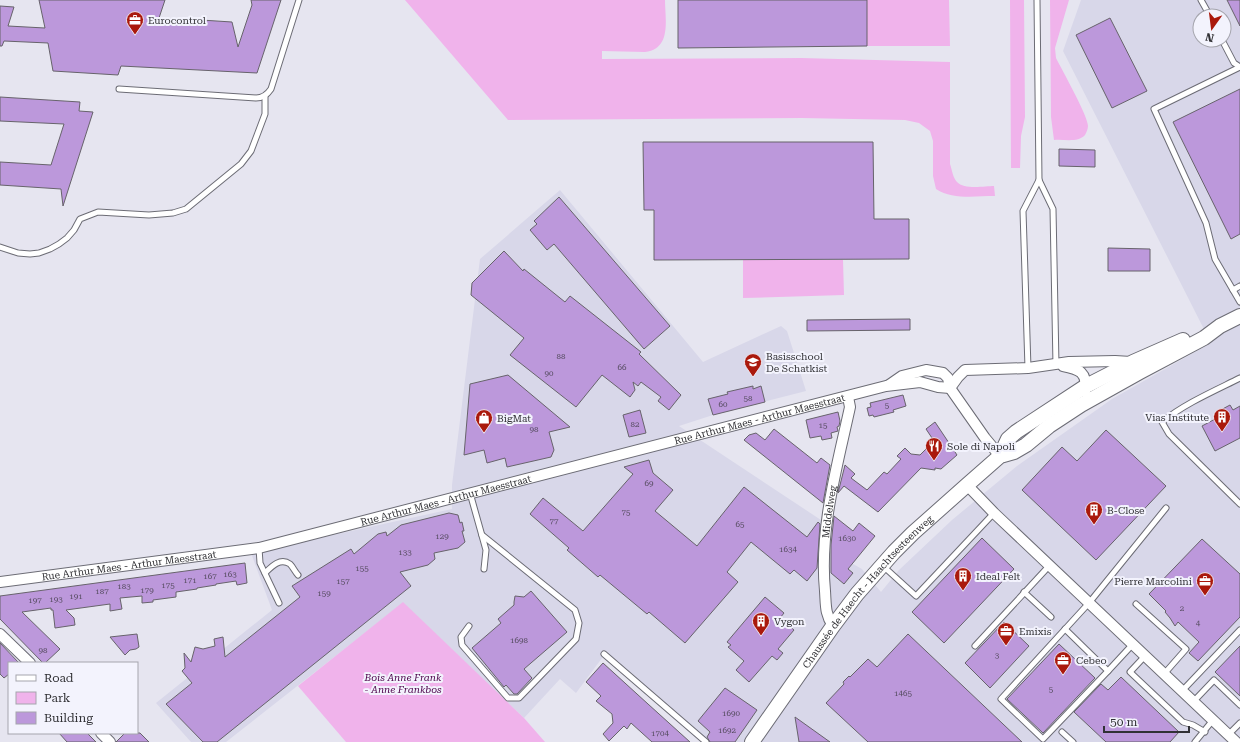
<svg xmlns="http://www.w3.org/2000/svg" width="1240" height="742" viewBox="0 0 1240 742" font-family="'Roboto Serif',serif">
<rect width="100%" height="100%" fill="#e6e5f0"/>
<path fill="#d8d7e9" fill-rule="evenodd" d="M 1081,0 L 1240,0 L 1240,742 L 705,742 L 605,654 L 576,693 L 560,679 L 524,718 L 403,603 L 226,742 L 191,742 L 156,703 L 272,610 L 251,553 L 452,509 L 452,485 L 480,259 L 560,190 L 703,362 L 781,326 L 787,331 L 806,391 L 713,415 L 679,426 L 824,522 L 828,550 L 862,569 L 881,592 L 899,570 L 952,520 L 1017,466 L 1112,399 L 1211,343 L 1063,51 ZM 1200,16 L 1224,16 L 1224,40 L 1200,40 Z"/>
<g fill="#f0b3eb">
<path d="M 405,0 L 665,0 C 665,19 672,49 645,52 L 602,51 L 602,59 L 801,58 L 950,62 L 950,164 C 952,170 953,178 957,182 C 964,190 985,186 994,186 L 995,196 C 975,196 953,200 936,189 L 933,176 L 933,141 L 930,131 L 919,123 L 905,120 L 802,118 L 508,120 Z"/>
<path d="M 867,0 L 949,0 L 950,46 L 867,46 Z"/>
<path d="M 1010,0 L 1024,0 L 1025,117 L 1021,136 L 1020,168 L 1011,168 Z"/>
<path d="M 1050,0 L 1069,0 L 1055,48 L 1056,58 C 1062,70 1088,116 1088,126 C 1088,129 1086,133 1085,135 C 1078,143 1064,139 1054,140 L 1051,117 Z"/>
<path d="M 743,260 L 843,260 L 844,295 L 743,298 Z"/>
<path d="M 403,602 L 524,718 L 545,742 L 346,742 L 298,686 Z"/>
</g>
<g fill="#bc98db" stroke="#67636b">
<path d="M 39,0 L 165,0 L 159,18 L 189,20 L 190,18 L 200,19 L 201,20 L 232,22 L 238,47 L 252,5 L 251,0 L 281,0 L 257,73 L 121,66 L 118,75 L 53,71 L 48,43 L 4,41 L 2,46 L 0,46 L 0,6 L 14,7 L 8,26 L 45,28 Z"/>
<path d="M 678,0 L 867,0 L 867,46 L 678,48 Z"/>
<path d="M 1227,0 L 1240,0 L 1240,26 Z"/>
<path d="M 1110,18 L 1147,91 L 1112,108 L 1076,35 Z"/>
<path d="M 1240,89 L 1240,234 L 1231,239 L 1173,122 Z"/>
<path d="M 0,97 L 80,102 L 79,111 L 93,112 L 63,206 L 61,189 L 0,185 L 0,162 L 51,165 L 64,124 L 0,121 Z"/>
<path d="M 643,142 L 873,142 L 874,219 L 909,219 L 909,259 L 654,260 L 654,210 L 644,210 Z"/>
<path d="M 1059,149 L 1095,150 L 1095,167 L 1059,166 Z"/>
<path d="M 559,197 L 670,326 L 644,349 L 554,244 L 547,250 L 530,230 L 537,224 L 534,221 Z"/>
<path d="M 1108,248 L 1150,249 L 1150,271 L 1108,271 Z"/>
<path d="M 504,251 L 523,271 L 524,269 L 565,302 L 570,296 L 641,352 L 639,354 L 681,395 L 669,410 L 658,401 L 661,397 L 641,382 L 638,386 L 633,382 L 635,390 L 630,397 L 602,375 L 576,407 L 510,355 L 524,338 L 471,295 L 472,283 Z"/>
<path d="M 910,319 L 910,330 L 807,331 L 807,320 Z"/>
<path d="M 508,375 L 570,427 L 549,432 L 554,450 L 551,457 L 507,467 L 505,458 L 487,463 L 484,450 L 464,455 L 470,384 Z"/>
<path d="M 753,386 L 753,389 L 761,386 L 765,402 L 713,415 L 708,399 L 728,394 L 727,392 Z"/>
<path d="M 903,395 L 906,406 L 893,410 L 894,412 L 874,417 L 873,415 L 869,416 L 867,408 L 871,407 L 870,403 Z"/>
<path d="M 1230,405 L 1233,410 L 1240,406 L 1240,438 L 1215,451 L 1202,426 L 1219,417 L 1217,412 Z"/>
<path d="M 640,410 L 646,433 L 629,437 L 623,415 Z"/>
<path d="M 838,412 L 840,421 L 839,426 L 837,427 L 838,431 L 831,433 L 832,438 L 822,440 L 821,436 L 810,438 L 806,420 Z"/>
<path d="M 935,422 L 957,455 L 941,469 L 935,468 L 935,470 L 921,468 L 878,512 L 844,486 L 838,493 L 845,465 L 855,474 L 851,478 L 867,490 L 884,472 L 887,474 L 901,459 L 897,456 L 905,448 L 911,454 L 920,455 L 934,441 L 926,429 Z"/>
<path d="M 774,429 L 817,463 L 821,458 L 830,465 L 823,503 L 744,440 L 749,435 L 756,433 L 765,440 Z"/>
<path d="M 1106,430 L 1166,486 L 1096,560 L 1022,490 L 1062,447 L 1077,461 Z"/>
<path d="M 649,460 L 653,473 L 673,490 L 655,511 L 697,546 L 744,487 L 807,537 L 818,522 L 820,524 L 817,568 L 807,581 L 794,570 L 790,574 L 751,542 L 727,572 L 738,582 L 685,643 L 649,612 L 647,614 L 600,575 L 598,577 L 567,550 L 569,548 L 530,514 L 543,498 L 583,531 L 633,474 L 624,467 Z"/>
<path d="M 449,513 L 458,515 L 460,523 L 462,522 L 464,531 L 462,531 L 465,542 L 458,548 L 434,553 L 435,559 L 428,565 L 400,572 L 411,586 L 217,742 L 203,742 L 166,704 L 192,683 L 182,671 L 185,668 L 184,653 L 191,662 L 195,647 L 203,649 L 215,646 L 214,639 L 223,637 L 225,657 L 300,597 L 292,586 L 351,549 L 354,554 L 378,534 L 386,532 L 387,536 L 401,525 Z"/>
<path d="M 834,516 L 853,531 L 859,523 L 875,536 L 848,569 L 853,573 L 844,584 L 831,573 L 831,545 Z"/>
<path d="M 982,538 L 1014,569 L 944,643 L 912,612 Z"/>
<path d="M 1202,539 L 1240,574 L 1240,617 L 1198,661 L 1189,653 L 1199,642 L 1178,622 L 1175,626 L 1170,618 L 1165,612 L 1166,611 L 1149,594 Z"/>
<path d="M 245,563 L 247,583 L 237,585 L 236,581 L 216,584 L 216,585 L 197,588 L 197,589 L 176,592 L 176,597 L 153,600 L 153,602 L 142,603 L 142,596 L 120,598 L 122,609 L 110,611 L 110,604 L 66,610 L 74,618 L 75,625 L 55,628 L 53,610 L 51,610 L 51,608 L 22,612 L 60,649 L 45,663 L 43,663 L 0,619 L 0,596 Z"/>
<path d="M 531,591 L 567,632 L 524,669 L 532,678 L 517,694 L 514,694 L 506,685 L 504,687 L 472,648 L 501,623 L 498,619 L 514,605 L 514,602 L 515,596 L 524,597 Z"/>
<path d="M 765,597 L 784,613 L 780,618 L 794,630 L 778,649 L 783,653 L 777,660 L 772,656 L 749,682 L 736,670 L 744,661 L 728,647 L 731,645 L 727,642 Z"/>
<path d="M 1004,622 L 1029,646 L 990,688 L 965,663 Z"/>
<path d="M 137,634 L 139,647 L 136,649 L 130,650 L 125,655 L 110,637 Z"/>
<path d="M 908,634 L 1022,742 L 868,742 L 826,703 L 844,684 L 843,682 L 849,676 L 850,677 L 868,659 L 877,667 Z"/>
<path d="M 0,643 L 19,663 L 9,663 L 9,674 L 4,678 L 0,674 Z"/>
<path d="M 1059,644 L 1095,678 L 1043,733 L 1007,699 Z"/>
<path d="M 1240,646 L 1240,696 L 1215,672 Z"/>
<path d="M 603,663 L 648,704 L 690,742 L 652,742 L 631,723 L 627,729 L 624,726 L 609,741 L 603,734 L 613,723 L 612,714 L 596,701 L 601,696 L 586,682 Z"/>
<path d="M 1121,677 L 1179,732 L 1170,742 L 1106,742 L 1074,712 L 1101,684 L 1108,690 Z"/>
<path d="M 725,688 L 757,710 L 735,742 L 710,742 L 707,737 L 710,732 L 698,721 Z"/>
<path d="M 795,717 L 830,742 L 799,742 Z"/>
<path d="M 59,733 L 87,733 L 96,742 L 67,742 Z"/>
<path d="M 125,733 L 140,733 L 149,742 L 116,742 Z"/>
</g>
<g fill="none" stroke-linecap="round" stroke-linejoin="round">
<g stroke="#6c6c75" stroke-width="7">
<g id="lane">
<path d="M 1037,0 L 1039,180 L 1053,209 L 1056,365"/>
<path d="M 1201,0 L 1210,16"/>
<path d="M 1222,40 L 1234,63 L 1240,67"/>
<path d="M 1240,67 L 1154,109 L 1206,223 L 1215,259 L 1240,302"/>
<path d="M 119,89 L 256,98 C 263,98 267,95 271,89 L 299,0"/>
<path d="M 0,247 L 18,253 L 30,254 L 39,253 L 50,249 L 59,244 L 67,238 L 74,230 L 80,219 L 98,212 L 149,215 L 173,213 L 186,209 L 241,164 L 251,151 L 265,114 L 265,96"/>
<path d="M 1233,290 L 1240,286"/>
<path d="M 1028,368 L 1023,211 L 1039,180"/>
<path d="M 1240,378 C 1214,391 1184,404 1162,422 L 1169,434 L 1240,504"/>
<path d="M 470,493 L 486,550 L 484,569"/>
<path d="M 259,548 L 260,563 L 279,603"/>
<path d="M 883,566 L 916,596 L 994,513"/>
<path d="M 265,573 C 271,567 280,557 290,564 C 293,567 295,572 298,575"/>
<path d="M 1024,592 L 1051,617"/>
<path d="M 1136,604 L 1186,649 L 1164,674"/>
<path d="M 469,626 L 461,637 L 462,645 L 508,698 L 519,698 L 576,639 L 579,623 L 575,610 L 482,535"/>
<path d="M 1065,629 L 1108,671 L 1133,644"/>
<path d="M 975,646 L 1050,565"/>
<path d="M 604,654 L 706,742"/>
<path d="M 1145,656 L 1130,672 L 1183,722 L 1193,725 L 1205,732"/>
<path d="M 1108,671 L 1043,739 L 1001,699 L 1089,603 L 1166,508"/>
<path d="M 1182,691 L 1240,630"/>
<path d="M 1193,702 L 1214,680 L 1240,705"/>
<path d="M 1062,732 L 1073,742"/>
<path d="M 1228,735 L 1240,723"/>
<path d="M 1195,742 L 1213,720"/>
</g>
</g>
<g stroke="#6c6c75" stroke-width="12">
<g id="street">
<path d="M 1063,366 C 1079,369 1088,372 1085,392"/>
<path d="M 889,385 L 902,376 L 926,370 L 943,373 L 948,378 L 950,388 L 985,438 L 1000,456"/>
<path d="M 950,388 L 958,377 L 965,370 L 1028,368 L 1069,362 L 1115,361 L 1131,362"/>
<path d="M 967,485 L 994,513 L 1236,742"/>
<path id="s1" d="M 0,582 L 259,548 L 886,386 L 920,382 L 938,387 L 950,388"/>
<path id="s2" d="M 833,626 C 825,614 826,606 825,591 C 819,529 837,467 850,407 L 848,397"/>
<path d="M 0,634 L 30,663"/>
<path d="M 101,733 L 110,742"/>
</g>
</g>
<g stroke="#6c6c75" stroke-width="16">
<g id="secondary">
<path d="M 1000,456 L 1008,439 L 1016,432 L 1086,386 L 1133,362 L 1183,340"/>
<path id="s3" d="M 752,742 L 833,626 L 857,594 L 894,552 L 913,533 L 967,485 L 1000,456 L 1014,452 L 1026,445 L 1049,426 L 1081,405 L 1140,372 L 1204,338 L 1220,326 L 1240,316"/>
</g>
</g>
<use href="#lane" stroke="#fff" stroke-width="5"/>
<use href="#street" stroke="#fff" stroke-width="10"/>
<use href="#secondary" stroke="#fff" stroke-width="14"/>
</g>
<defs>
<g id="office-pin" transform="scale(0.9)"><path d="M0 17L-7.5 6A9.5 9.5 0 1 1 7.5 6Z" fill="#aa190c" stroke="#f3f3fd"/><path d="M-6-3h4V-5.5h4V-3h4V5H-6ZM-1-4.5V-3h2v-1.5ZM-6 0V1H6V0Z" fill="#fff"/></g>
<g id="school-pin" transform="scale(0.9)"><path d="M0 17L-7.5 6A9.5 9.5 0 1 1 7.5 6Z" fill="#aa190c" stroke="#f3f3fd"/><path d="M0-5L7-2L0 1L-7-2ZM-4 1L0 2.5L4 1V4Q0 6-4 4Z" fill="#fff"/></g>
<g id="building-pin" transform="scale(0.9)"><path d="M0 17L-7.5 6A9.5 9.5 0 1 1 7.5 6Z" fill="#aa190c" stroke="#f3f3fd"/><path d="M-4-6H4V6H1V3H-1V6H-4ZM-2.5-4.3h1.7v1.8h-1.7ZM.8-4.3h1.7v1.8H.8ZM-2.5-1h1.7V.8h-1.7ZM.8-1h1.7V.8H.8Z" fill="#fff"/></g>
<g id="shop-pin" transform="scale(0.9)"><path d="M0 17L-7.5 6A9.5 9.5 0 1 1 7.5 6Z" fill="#aa190c" stroke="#f3f3fd"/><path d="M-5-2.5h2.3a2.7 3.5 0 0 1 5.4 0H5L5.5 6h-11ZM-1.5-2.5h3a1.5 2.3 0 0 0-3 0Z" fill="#fff"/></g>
<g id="restaurant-pin" transform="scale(0.9)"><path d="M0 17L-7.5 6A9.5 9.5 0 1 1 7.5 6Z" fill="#aa190c" stroke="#f3f3fd"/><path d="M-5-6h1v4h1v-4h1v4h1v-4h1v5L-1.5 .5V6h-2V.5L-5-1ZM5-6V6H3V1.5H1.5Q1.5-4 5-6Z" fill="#fff"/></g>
</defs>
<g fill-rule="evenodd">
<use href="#office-pin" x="135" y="20"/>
<use href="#school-pin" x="753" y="362"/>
<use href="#building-pin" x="1222" y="417"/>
<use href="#shop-pin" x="484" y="418"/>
<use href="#restaurant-pin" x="934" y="446"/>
<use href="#building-pin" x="1094" y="510"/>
<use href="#building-pin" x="963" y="576"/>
<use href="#office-pin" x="1205" y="581"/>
<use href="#building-pin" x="761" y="621"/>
<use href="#office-pin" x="1006" y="631"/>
<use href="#office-pin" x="1063" y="660"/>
</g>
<g text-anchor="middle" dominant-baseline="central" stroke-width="4" stroke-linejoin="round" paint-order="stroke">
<g font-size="8" fill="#544b5e">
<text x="561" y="356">88</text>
<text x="622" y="367">66</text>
<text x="549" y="373">90</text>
<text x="748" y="398">58</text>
<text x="723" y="404">60</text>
<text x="887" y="405">5</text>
<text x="635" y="424">82</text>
<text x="823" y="425">15</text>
<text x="534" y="429">98</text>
<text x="649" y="483">69</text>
<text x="626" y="512">75</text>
<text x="554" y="521">77</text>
<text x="740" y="524">65</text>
<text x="442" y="536">129</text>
<text x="847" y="538">1630</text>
<text x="788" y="549">1634</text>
<text x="405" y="552">133</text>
<text x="362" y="568">155</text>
<text x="230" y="574">163</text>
<text x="210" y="576">167</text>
<text x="190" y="580">171</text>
<text x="343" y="581">157</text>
<text x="168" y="585">175</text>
<text x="124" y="586">183</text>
<text x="147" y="590">179</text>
<text x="102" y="591">187</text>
<text x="324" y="593">159</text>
<text x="76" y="596">191</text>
<text x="56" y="599">193</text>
<text x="35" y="600">197</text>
<text x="1182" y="608">2</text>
<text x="1198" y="623">4</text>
<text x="519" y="640">1698</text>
<text x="43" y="650">98</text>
<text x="997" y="655">3</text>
<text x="1051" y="689">5</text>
<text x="903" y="693">1465</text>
<text x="731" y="713">1690</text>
<text x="727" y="730">1692</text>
<text x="660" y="733">1704</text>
</g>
<g font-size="10" fill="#313135" stroke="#f3f3fd" text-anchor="start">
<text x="148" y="20">Eurocontrol</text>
<text x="766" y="356">Basisschool<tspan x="766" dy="12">De Schatkist</tspan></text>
<text x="1209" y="417" text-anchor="end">Vias Institute</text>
<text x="497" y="418">BigMat</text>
<text x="947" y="446">Sole di Napoli</text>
<text x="1107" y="510">B-Close</text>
<text x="976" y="576">Ideal Felt</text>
<text x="1192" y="581" text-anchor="end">Pierre Marcolini</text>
<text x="774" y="621">Vygon</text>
<text x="1019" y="631">Emixis</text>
<text x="1076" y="660">Cebeo</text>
</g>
<g font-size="10" fill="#313135" stroke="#f3f3fd">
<text stroke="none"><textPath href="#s1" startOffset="778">Rue Arthur Maes - Arthur Maesstraat</textPath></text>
<text stroke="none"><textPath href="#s1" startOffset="454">Rue Arthur Maes - Arthur Maesstraat</textPath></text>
<text stroke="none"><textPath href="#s2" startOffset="116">Middelweg</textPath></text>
<text stroke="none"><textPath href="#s1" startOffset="130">Rue Arthur Maes - Arthur Maesstraat</textPath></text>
<text stroke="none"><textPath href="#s3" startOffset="190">Chaussée de Haecht - Haachtsesteenweg</textPath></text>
</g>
<g font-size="10" font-style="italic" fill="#4c024a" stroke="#f3f3fd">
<text x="403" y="677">Bois Anne Frank<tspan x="403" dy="12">- Anne Frankbos</tspan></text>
</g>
</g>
<rect x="8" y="662" width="130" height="72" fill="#f3f3fd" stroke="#a5a5ad"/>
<rect x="16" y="675" width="20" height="6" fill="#ffffff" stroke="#a5a5ad"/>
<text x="44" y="682" font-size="12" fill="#313135">Road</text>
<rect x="16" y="692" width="20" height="12" fill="#f0b3eb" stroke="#a5a5ad"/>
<text x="44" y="702" font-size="12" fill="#313135">Park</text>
<rect x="16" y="712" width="20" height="12" fill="#bc98db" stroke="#a5a5ad"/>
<text x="44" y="722" font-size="12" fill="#313135">Building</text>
<g transform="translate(1212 28) rotate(194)"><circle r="19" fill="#f3f3fd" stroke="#a5a5ad"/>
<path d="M0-3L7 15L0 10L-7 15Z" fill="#aa190c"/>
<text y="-6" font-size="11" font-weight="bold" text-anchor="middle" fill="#313135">N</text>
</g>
<path d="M1104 726v6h85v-6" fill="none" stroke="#313135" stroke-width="2"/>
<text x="1110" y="726" font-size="12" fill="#313135" stroke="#f3f3fd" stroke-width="3" paint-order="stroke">50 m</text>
</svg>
